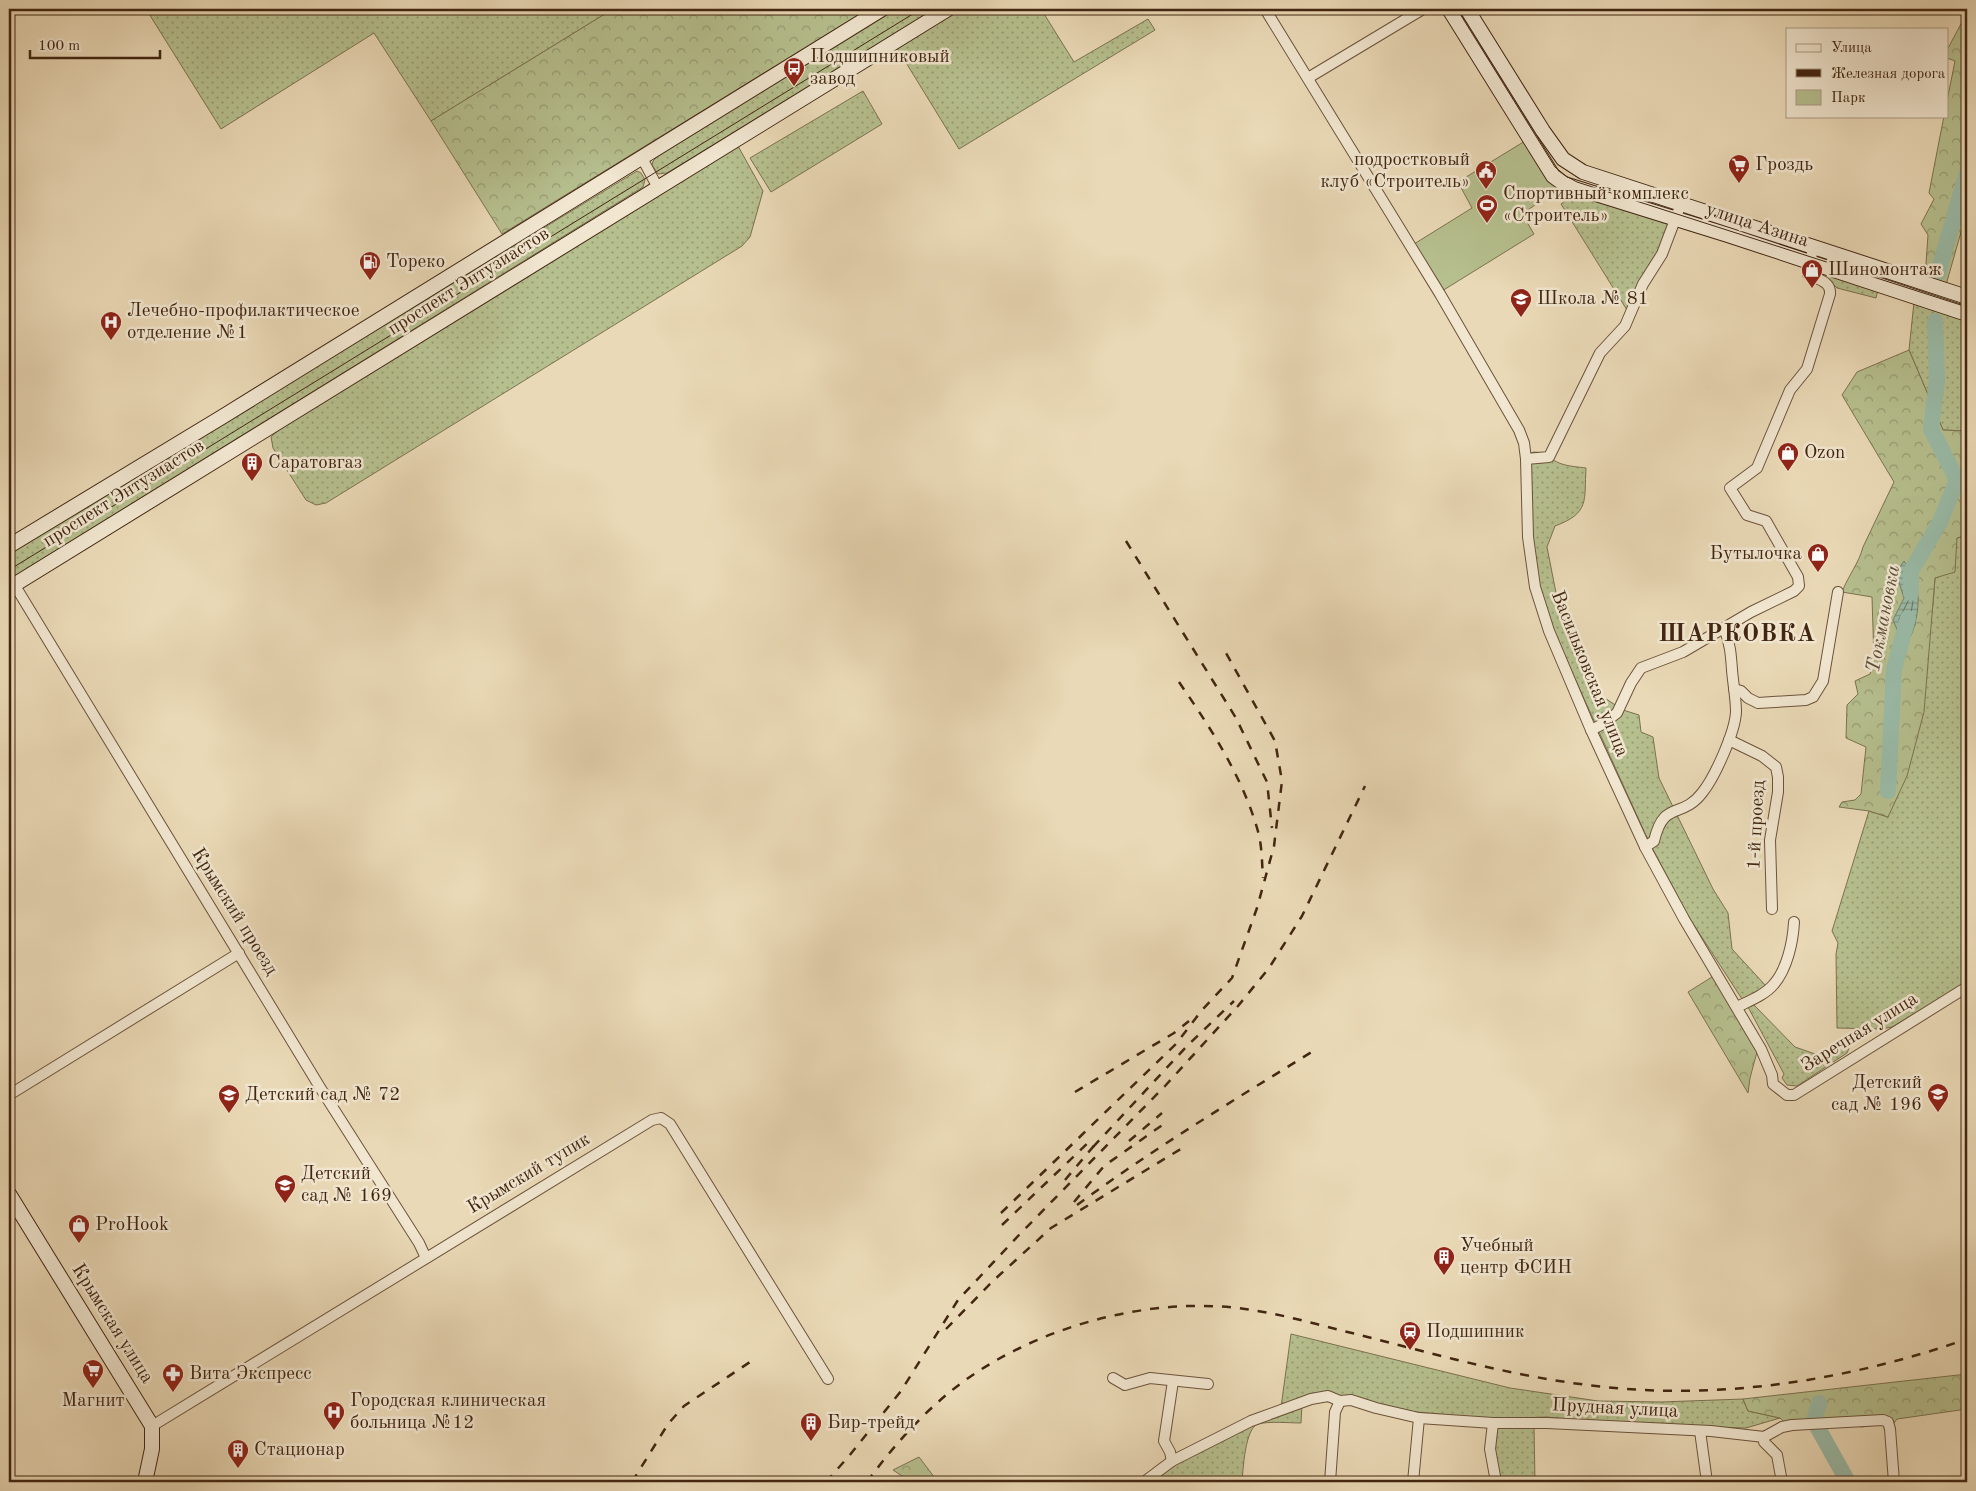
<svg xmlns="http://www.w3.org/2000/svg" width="1976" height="1491" viewBox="0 0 1976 1491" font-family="'Old Standard TT',serif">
<defs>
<pattern id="green-dots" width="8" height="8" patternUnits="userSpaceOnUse" patternTransform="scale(1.25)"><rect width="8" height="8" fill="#b6bf8e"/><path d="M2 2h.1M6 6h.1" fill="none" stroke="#969b73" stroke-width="1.8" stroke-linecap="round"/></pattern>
<pattern id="forest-crowns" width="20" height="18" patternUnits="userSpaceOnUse" patternTransform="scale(1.25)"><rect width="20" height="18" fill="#b6bf8e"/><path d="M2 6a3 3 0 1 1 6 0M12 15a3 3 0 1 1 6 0" fill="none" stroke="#969b73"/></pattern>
<pattern id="water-rules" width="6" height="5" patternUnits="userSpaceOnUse" patternTransform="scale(1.25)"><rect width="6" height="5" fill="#9abba8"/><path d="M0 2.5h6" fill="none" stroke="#7f9887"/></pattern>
</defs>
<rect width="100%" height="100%" fill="#ead9b6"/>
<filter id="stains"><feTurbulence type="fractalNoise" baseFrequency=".004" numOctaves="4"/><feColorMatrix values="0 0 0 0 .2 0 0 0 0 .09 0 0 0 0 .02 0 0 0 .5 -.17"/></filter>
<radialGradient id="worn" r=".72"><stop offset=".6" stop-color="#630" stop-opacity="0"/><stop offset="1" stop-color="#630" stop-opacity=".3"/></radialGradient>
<g fill="url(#green-dots)" stroke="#7c7250">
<path d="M 146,9 L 613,9 L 431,121 L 374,33 L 221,129 Z"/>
<path d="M 897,9 L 936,9 L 667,173 L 658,174 L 652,165 L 653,161 L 657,157 Z"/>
<path d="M 961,9 L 1041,9 L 1074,62 L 1148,19 L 1155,30 L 959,149 L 897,48 Z"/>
<path d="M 863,91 L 882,124 L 771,192 L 750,158 Z"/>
<path d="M 738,146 L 763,191 L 750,237 L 742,246 L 326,503 L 316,505 L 306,500 L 273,448 L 271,437 L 281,428 Z"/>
<path d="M 637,171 L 641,173 L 645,180 L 643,187 L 9,580 L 9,554 Z"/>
<path d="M 1572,192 L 1666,221 L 1669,224 L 1658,251 L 1627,310 L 1561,204 L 1568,199 Z"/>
<path d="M 1814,269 L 1878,290 L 1876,298 L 1837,288 L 1831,282 L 1819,277 Z"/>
<path d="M 1914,302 L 1967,319 L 1967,431 L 1943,430 L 1909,350 Z"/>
<path d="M 1534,452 L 1546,453 C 1556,466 1571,466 1586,468 C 1584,501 1590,513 1555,526 L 1547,547 L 1558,603 L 1597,693 L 1623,710 L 1639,715 L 1641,732 L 1653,737 L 1659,778 L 1713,889 L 1728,913 L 1732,949 L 1766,986 L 1742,999 L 1690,919 L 1648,840 L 1553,630 L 1538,585 L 1533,540 L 1530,453 Z"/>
<path d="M 1967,535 L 1967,982 L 1892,1027 L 1881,1029 L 1837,1028 L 1836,954 L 1838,943 L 1832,931 L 1869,811 L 1888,817 L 1933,605 L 1935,578 L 1957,538 Z"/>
<path d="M 1754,1005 L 1795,1047 L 1818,1055 L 1846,1042 L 1850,1046 L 1847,1053 L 1797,1086 L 1787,1085 L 1782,1078 L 1784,1074 L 1748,1007 Z"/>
<path d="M 1291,1334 L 1510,1388 L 1598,1401 L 1661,1402 L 1743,1399 L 1748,1411 L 1780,1418 L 1746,1428 L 1622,1425 L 1547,1417 L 1487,1419 L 1407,1411 L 1351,1397 L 1327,1394 L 1281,1407 Z"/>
<path d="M 1302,1404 L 1301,1423 C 1289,1423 1269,1421 1258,1424 C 1245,1428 1243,1470 1242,1482 L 1149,1482 C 1196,1447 1247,1425 1302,1404 Z"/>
<path d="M 1497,1427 L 1534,1427 L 1535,1482 L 1498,1482 L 1493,1448 Z"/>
</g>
<g fill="url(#forest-crowns)" stroke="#7c7250">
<path d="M 613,9 L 868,9 L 502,234 L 431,121 Z"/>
<path d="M 1962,9 L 1967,9 L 1967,211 L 1946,285 L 1925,278 L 1928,235 L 1921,224 L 1934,199 L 1929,193 L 1944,116 L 1947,116 L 1947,101 L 1955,61 L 1947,58 L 1947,50 L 1962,22 Z"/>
<path d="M 1909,350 L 1943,430 L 1967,431 L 1967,535 L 1957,538 L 1955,572 L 1935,578 L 1924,712 L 1907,776 L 1888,817 L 1869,811 L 1839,807 L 1842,802 L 1855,800 L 1861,794 L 1866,747 L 1846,738 L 1847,705 L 1858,694 L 1855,681 L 1870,674 L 1874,661 L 1872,597 L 1842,592 C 1848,576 1859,563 1863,547 L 1894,482 L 1842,395 L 1857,372 Z"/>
<path d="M 1712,977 L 1715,978 L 1757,1052 L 1750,1078 L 1748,1093 L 1688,992 Z"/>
<path d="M 1967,1374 L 1967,1409 L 1897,1419 L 1894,1423 L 1885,1425 L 1882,1424 L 1862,1427 L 1848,1425 L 1793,1430 L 1780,1418 L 1748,1411 L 1743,1399 Z"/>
<path d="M 919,1457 L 938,1482 L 900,1482 L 902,1476 L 893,1470 Z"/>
</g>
<path fill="#b6bf8e" stroke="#7c7250" d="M 1525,141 L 1561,187 L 1522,214 L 1534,234 L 1442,291 L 1414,244 L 1472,208 L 1458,182 Z"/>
<path fill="url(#water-rules)" stroke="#777f6c" d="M 1904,561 C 1907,566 1913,572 1915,577 C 1921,596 1918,618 1911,636 L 1901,639 L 1893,620 L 1904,598 L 1896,573 Z"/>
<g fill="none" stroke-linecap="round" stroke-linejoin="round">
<path stroke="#6e705c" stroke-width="1" d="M 1910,598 L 1913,601 L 1908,631 L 1905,632 L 1899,620 Z"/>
<g stroke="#9abba8" stroke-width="16">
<path d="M 1938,273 L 1967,172"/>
<path d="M 1911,593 L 1911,571 L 1940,522 L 1957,480 L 1931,429 L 1937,380 L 1935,321"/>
<path d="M 1888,791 L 1894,669 L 1908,618"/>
<path d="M 1819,1403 L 1814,1421 L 1848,1482"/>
</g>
<g stroke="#6c533a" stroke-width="12">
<g id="street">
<path d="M 1265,9 L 1440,294 L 1519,430 L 1524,443 L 1526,459 L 1528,537 L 1535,587 L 1549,631 L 1591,730 L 1645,847 L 1684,919 L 1761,1049 L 1772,1075 L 1773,1084 L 1787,1095 L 1794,1095 L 1967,987"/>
<path d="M 1308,78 L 1423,9"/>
<path d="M 642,158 L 658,188"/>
<path d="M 1526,459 L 1549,457 L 1600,353 L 1625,326 L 1643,284 L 1662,254 L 1681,204"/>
<path d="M 14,584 L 321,1089 L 419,1243 L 426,1258"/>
<path d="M 1734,689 L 1741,691 L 1748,698 L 1758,703 L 1806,700 L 1813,697 L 1823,681 L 1838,592"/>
<path d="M 1591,730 L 1601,725 L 1617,713 L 1631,683 L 1641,668 L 1683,652 L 1751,612 L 1794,591 L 1799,586 L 1798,577 L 1766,521 L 1747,515 L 1730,488 L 1757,468 L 1790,390 L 1807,369 L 1830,294 C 1831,281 1818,280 1808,274 L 1813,248"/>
<path d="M 1729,740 L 1762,756 L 1776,767 L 1778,777 L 1778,792 L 1770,840 L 1772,909"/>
<path d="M 1645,847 L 1654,841 C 1664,799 1681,820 1702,793 C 1715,777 1735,732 1736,712 C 1736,698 1733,683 1732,670 C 1731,655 1730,642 1724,628"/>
<path d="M 1737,1007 C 1749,1001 1765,995 1774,984 C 1787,969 1793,942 1794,922"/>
<path d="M 9,1095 L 239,953"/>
<path d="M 1113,1378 L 1125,1385 L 1150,1378 L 1208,1384"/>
<path d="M 1493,1423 L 1490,1449 L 1496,1482"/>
<path d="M 152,1426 L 652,1120 L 661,1118 L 670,1124 L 828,1379"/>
<path d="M 1700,1431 L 1707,1482"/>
<path d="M 1764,1437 L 1764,1442 L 1777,1455 L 1782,1482"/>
<path d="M 1172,1461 L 1170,1452 L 1164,1441 L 1173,1381"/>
<path d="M 1144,1482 L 1172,1461 L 1251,1421 L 1311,1399 L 1328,1396 L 1340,1401 L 1351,1400 L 1376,1408 L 1419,1418 L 1493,1423 L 1547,1423 L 1711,1431 L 1764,1437 L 1782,1427 L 1792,1425 L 1883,1420 L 1888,1422 L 1890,1429 L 1894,1482"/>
<path d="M 1330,1482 L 1335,1412 L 1340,1401"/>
<path d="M 1413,1482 L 1419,1418"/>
</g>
</g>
<g stroke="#422611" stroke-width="16">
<g id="secondary">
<path d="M 1449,9 L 1553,176 L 1564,184 L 1728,235 L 1967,314"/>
<path d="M 1467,9 L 1543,131 L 1563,159 L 1583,172 L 1967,297"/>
<path d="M 9,546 L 222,417 L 882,9"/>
<path d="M 9,588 L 948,9"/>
<path d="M 9,1194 L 152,1426 L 152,1449 L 145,1482"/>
</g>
</g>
<use href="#street" stroke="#f1e6d0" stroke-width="10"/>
<use href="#secondary" stroke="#f1e6d0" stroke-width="14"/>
<g stroke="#422611" stroke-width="1">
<path d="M 1457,9 L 1555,167 L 1566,176 L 1577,182 L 1967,307"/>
<path d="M 9,570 L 921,9"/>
</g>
<g stroke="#422611" stroke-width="2.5" stroke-dasharray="9 9" stroke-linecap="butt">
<path d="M 1126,541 L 1236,718 L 1267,782 L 1272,828"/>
<path d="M 1179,682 C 1212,730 1244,779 1259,835 C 1262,849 1262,864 1263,878"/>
<path d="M 1075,1092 L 1174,1033 L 1189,1021"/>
<path d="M 1129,1141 L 1162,1113"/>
<path d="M 1093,1147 L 1188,1045 L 1234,1001"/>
<path d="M 1065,1180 L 1098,1141"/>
<path d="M 1074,1202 L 1104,1166 L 1168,1121"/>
<path d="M 1077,1205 C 1153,1149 1234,1100 1315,1050"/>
<path d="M 1001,1213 L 1176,1044 L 1202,1010 L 1232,978 L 1257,908 L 1274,846 L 1282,781 L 1275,741 L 1226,653"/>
<path d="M 1002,1225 L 1092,1139"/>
<path d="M 946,1329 L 994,1280 L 1051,1228 L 1184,1147"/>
<path d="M 632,1482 L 668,1424 L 684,1406 L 753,1360"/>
<path d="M 826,1482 L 849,1456 L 901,1391 L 958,1300 L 1019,1235 L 1165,1086 L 1238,1006 L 1269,968 L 1302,916 L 1365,786"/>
<path d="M 867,1482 C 891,1449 919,1417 951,1391 C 1028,1329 1146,1295 1245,1309 C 1283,1314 1322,1326 1360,1335 C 1438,1355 1515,1377 1596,1386 C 1719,1401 1850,1380 1967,1339"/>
</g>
</g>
<defs>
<g id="bus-pin" transform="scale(1.125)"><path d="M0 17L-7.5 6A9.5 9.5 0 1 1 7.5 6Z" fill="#8f2418" stroke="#f1e6d0"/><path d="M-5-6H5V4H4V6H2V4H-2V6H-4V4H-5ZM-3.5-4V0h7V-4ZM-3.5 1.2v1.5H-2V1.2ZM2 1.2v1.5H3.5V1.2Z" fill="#fff"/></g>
<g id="supermarket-pin" transform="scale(1.125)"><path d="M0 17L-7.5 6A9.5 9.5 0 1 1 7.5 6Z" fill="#8f2418" stroke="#f1e6d0"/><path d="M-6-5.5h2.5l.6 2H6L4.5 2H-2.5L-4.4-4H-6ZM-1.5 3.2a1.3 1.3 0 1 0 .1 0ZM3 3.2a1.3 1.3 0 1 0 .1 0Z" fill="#fff"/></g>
<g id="civic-pin" transform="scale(1.125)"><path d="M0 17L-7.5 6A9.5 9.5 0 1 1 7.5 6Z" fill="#8f2418" stroke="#f1e6d0"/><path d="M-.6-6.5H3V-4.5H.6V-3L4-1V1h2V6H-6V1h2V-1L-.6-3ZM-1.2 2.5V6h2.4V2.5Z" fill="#fff"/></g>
<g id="stadium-pin" transform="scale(1.125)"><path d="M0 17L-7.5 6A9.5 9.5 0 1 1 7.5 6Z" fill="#8f2418" stroke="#f1e6d0"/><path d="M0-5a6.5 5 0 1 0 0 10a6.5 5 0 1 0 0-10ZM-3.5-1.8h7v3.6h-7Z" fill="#fff"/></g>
<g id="fuel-pin" transform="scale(1.125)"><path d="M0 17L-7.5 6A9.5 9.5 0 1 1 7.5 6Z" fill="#8f2418" stroke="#f1e6d0"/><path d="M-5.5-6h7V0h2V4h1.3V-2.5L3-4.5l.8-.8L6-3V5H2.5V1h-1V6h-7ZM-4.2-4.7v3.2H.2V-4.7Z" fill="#fff"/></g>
<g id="shop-pin" transform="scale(1.125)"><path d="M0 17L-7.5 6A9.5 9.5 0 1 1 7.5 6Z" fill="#8f2418" stroke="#f1e6d0"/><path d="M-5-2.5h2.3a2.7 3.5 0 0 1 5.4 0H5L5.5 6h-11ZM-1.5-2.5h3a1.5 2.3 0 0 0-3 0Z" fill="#fff"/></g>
<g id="school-pin" transform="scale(1.125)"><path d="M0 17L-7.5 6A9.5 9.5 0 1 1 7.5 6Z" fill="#8f2418" stroke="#f1e6d0"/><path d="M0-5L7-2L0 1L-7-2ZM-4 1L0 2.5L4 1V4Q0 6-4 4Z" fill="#fff"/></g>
<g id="hospital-pin" transform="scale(1.125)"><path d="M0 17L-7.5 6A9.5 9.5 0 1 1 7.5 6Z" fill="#8f2418" stroke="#f1e6d0"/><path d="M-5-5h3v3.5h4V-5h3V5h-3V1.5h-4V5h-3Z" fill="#fff"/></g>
<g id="building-pin" transform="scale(1.125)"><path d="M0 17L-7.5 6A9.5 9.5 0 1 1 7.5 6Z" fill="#8f2418" stroke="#f1e6d0"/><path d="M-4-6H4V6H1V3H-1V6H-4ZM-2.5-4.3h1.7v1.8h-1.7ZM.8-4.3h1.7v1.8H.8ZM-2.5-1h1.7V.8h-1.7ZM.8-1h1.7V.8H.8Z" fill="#fff"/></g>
<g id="station-pin" transform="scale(1.125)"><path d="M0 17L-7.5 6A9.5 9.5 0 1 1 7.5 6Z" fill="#8f2418" stroke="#f1e6d0"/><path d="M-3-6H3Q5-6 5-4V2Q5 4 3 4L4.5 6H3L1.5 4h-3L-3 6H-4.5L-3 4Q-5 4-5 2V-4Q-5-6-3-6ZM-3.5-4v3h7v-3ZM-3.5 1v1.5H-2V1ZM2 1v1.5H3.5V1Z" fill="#fff"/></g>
<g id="pharmacy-pin" transform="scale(1.125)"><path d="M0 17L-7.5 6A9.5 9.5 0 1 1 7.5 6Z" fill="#8f2418" stroke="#f1e6d0"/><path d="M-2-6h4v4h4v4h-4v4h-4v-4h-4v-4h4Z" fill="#fff"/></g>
</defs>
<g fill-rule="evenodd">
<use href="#bus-pin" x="794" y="68"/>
<use href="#supermarket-pin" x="1739" y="165"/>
<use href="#civic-pin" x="1486" y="171"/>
<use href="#stadium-pin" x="1487" y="205"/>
<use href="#fuel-pin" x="370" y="262"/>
<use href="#shop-pin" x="1812" y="270"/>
<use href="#school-pin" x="1521" y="299"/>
<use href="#hospital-pin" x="111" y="322"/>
<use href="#shop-pin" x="1788" y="453"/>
<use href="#building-pin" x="252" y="463"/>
<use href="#shop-pin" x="1818" y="554"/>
<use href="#school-pin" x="1938" y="1094"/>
<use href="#school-pin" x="229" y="1095"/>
<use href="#school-pin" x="285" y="1185"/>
<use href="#shop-pin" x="79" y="1225"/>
<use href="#building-pin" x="1444" y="1257"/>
<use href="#station-pin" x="1410" y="1332"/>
<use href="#supermarket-pin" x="93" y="1370"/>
<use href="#pharmacy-pin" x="173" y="1374"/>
<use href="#hospital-pin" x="334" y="1412"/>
<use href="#building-pin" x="811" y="1423"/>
<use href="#building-pin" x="238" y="1450"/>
</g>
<g text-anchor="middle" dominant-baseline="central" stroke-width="5" stroke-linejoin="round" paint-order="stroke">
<g font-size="19" fill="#422611" stroke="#f1e6d0" text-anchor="start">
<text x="810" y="57">Подшипниковый<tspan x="810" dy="22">завод</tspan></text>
<text x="1470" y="160" text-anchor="end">подростковый<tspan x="1470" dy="22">клуб «Строитель»</tspan></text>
<text x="1755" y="165">Гроздь</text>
<text x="1503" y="194">Спортивный комплекс<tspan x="1503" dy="22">«Строитель»</tspan></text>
<text x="386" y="262">Тореко</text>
<text x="1828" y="270">Шиномонтаж</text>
<text x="1537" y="299">Школа № 81</text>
<text x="127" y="311">Лечебно-профилактическое<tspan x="127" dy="22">отделение №1</tspan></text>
<text x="1804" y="453">Ozon</text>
<text x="268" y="463">Саратовгаз</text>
<text x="1802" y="554" text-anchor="end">Бутылочка</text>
<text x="1922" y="1083" text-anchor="end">Детский<tspan x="1922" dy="22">сад № 196</tspan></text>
<text x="245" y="1095">Детский сад № 72</text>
<text x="301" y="1174">Детский<tspan x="301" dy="22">сад № 169</tspan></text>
<text x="95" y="1225">ProHook</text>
<text x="1460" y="1246">Учебный<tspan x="1460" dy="22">центр ФСИН</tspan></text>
<text x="1426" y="1332">Подшипник</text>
<text x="189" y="1374">Вита Экспресс</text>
<text x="93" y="1401" text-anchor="middle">Магнит</text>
<text x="350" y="1401">Городская клиническая<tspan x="350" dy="22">больница №12</tspan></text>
<text x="827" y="1423">Бир-трейд</text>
<text x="254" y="1450">Стационар</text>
</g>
<g font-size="19" fill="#422611" stroke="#f1e6d0">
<text transform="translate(1757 226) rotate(18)">улица Азина</text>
<text transform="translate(469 282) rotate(-32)">проспект Энтузиастов</text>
<text transform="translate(124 494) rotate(-32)">проспект Энтузиастов</text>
<text transform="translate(1589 674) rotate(68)">Васильковская улица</text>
<text transform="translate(1757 825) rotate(-87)">1-й проезд</text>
<text transform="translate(234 912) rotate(58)">Крымский проезд</text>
<text transform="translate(1860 1033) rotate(-32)">Заречная улица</text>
<text transform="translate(529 1174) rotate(-31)">Крымский тупик</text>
<text transform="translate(112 1324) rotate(58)">Крымская улица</text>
<text transform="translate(1615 1409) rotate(3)">Прудная улица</text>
</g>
<g font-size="20" font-style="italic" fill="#584b37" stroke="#f1e6d0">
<text transform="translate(1884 619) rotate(-79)">Токмановка</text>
</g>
<g font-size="24" font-weight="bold" letter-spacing="1" fill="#422611" stroke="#f1e6d0">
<text x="1737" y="635">ШАРКОВКА</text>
</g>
</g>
<rect width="1976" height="1491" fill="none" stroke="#ead9b6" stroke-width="30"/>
<rect x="10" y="10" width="1956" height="1471" fill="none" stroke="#422611" stroke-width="2.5"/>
<rect x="15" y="15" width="1946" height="1461" fill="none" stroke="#422611"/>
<rect x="1786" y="28" width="162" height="90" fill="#f1e6d0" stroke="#ab9984"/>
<rect x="1796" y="44" width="25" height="8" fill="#f1e6d0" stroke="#ab9984"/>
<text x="1831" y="52" font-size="15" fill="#422611">Улица</text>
<rect x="1796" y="69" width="25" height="8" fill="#422611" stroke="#ab9984"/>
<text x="1831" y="78" font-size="15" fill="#422611">Железная дорога</text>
<rect x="1796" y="90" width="25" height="15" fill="#b6bf8e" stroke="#ab9984"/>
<text x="1831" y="102" font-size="15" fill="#422611">Парк</text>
<path d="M30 50v8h130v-8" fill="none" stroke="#422611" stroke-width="2.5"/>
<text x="38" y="50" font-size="15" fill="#422611" stroke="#f1e6d0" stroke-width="4" paint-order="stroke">100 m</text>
<rect width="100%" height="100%" filter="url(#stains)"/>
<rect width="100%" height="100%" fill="url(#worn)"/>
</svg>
